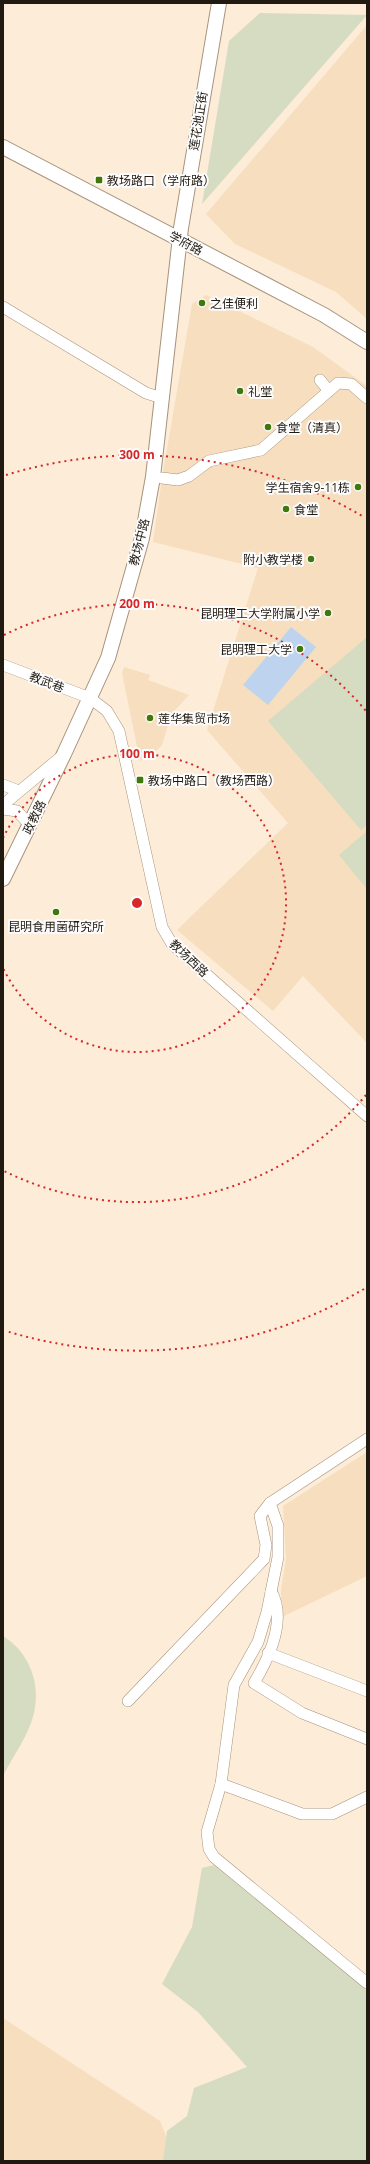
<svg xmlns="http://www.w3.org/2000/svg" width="370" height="2164" viewBox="0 0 370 2164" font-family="'Open Sans','Noto Sans SC',sans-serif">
<rect width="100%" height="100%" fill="#fcecd8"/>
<g fill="#f7debf">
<path d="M 367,25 L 367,319 L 336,292 L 235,244 L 206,214 Z"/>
<path d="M 206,295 L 313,347 L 367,386 L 367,1043 L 303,976 L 273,1011 L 177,930 L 288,823 L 207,730 L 258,568 L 153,542 L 162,478 L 192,304 Z"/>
<path d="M 124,667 L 150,675 L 148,680 L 189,695 L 172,713 L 162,745 L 149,758 L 140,761 L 122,673 Z"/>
<path d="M 367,1452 L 367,1576 L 282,1617 L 281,1590 L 286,1559 L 283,1506 Z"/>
<path d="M 3,2018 L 160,2121 L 176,2161 L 3,2161 Z"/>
</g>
<g fill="#d6dcc1">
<path d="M 260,13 L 367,15 L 202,204 L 229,41 Z"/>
<path d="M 367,637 L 367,825 L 361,830 L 268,721 Z"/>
<path d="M 367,831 L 367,889 L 339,855 Z"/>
<path d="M 3,1636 C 29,1652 41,1683 34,1713 C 29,1735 13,1756 3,1776 Z"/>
<path d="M 214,1865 L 257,1897 L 367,1991 L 367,2161 L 163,2161 L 167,2131 L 187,2116 L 194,2088 L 247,2067 L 198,2012 L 162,1984 L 192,1927 L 202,1868 Z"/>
</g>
<path fill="#bed4ee" d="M 291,627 L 316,647 L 268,705 L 243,685 Z"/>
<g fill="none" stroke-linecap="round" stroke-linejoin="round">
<g stroke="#a6937c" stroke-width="12">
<g id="minor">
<path d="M 3,307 L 146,393 L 162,398"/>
<path d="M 320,380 L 329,391"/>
<path d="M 162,478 L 178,480 L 189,476 L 209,461 L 261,450 L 338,383 L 351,384 L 367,398"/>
<path d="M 3,665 L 90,698 L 107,711 L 119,731 L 162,927 L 172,944 L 367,1116"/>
<path d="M 3,785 L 19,791"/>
<path d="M 3,805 L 62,756"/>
<path d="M 3,809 L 17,811 L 30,825"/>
<path d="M 270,1503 L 278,1526 L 278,1557 L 267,1612 L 258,1642 L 234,1685 L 221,1784 L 207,1832 L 209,1849 L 214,1857 L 367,1983"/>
<path d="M 271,1591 C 287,1619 269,1658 254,1683 L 302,1713 L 367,1739"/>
<path d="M 268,1653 L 367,1691"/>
<path d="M 128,1701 L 264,1559 L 266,1545 L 260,1516 L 270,1503 L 367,1439"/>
<path d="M 221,1784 L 302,1814 L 332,1814 L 367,1797"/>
</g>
</g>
<g stroke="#a6937c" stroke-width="16">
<g id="major">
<path d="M 3,147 L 324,315 L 367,342"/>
<path d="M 3,879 L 64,754 L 108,658 L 142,538 L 153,477 L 181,228 L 219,3"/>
</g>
</g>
<use href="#minor" stroke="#fff" stroke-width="11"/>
<use href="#major" stroke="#fff" stroke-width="14"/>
</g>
<g fill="none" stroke="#d62828" stroke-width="2" stroke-dasharray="2 4">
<path d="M3 838A149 149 0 1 1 3 968"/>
<path d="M366 1095A299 299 0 0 1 4 1171M4 635A299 299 0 0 1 366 711"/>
<path d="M364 1289A448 448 0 0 1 6 1331M6 475A448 448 0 0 1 364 517"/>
</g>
<g fill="#41780b" stroke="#fcfcfc" stroke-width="1.5">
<rect x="95" y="176" width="8" height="8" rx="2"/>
<circle cx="202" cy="303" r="4"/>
<circle cx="240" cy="391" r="4"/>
<circle cx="268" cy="427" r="4"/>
<circle cx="358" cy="487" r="4"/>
<circle cx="286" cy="509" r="4"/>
<circle cx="311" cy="559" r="4"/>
<circle cx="328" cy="613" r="4"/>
<circle cx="300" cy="649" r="4"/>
<circle cx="150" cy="718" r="4"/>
<rect x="136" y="776" width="8" height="8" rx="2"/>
<circle cx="56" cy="912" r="4"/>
</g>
<g text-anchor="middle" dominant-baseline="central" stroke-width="4" stroke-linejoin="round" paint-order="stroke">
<g font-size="12" fill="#211a11" stroke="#fcfcfc">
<text transform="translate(198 121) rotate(-81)">莲花池正街</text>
<text transform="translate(186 243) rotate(28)">学府路</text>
<text transform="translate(139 542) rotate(-76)">教场中路</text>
<text transform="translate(47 682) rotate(21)">教武巷</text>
<text transform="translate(34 817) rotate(-64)">政教路</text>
<text transform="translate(189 958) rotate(43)">教场西路</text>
</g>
<g font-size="12" fill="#211a11" stroke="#fcfcfc" text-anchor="start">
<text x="107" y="180">教场路口（学府路）</text>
<text x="210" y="303">之佳便利</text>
<text x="248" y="391">礼堂</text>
<text x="276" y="427">食堂（清真）</text>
<text x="350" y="487" text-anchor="end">学生宿舍9-11栋</text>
<text x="294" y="509">食堂</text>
<text x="303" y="559" text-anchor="end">附小教学楼</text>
<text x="320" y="613" text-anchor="end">昆明理工大学附属小学</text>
<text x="292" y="649" text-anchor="end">昆明理工大学</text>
<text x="158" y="718">莲华集贸市场</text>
<text x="148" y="780">教场中路口（教场西路）</text>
<text x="56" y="926" text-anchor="middle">昆明食用菌研究所</text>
</g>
</g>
<circle cx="137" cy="903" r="6" fill="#d62828" stroke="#fcfcfc" stroke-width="2"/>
<g font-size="12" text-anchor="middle" font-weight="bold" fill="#d62828" stroke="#fcfcfc" stroke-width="4" stroke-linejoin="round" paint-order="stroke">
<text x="137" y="459">300 m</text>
<text x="137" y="608">200 m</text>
<text x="137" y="758">100 m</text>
</g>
<rect width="370" height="2164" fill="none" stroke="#211a11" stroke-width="8"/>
</svg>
